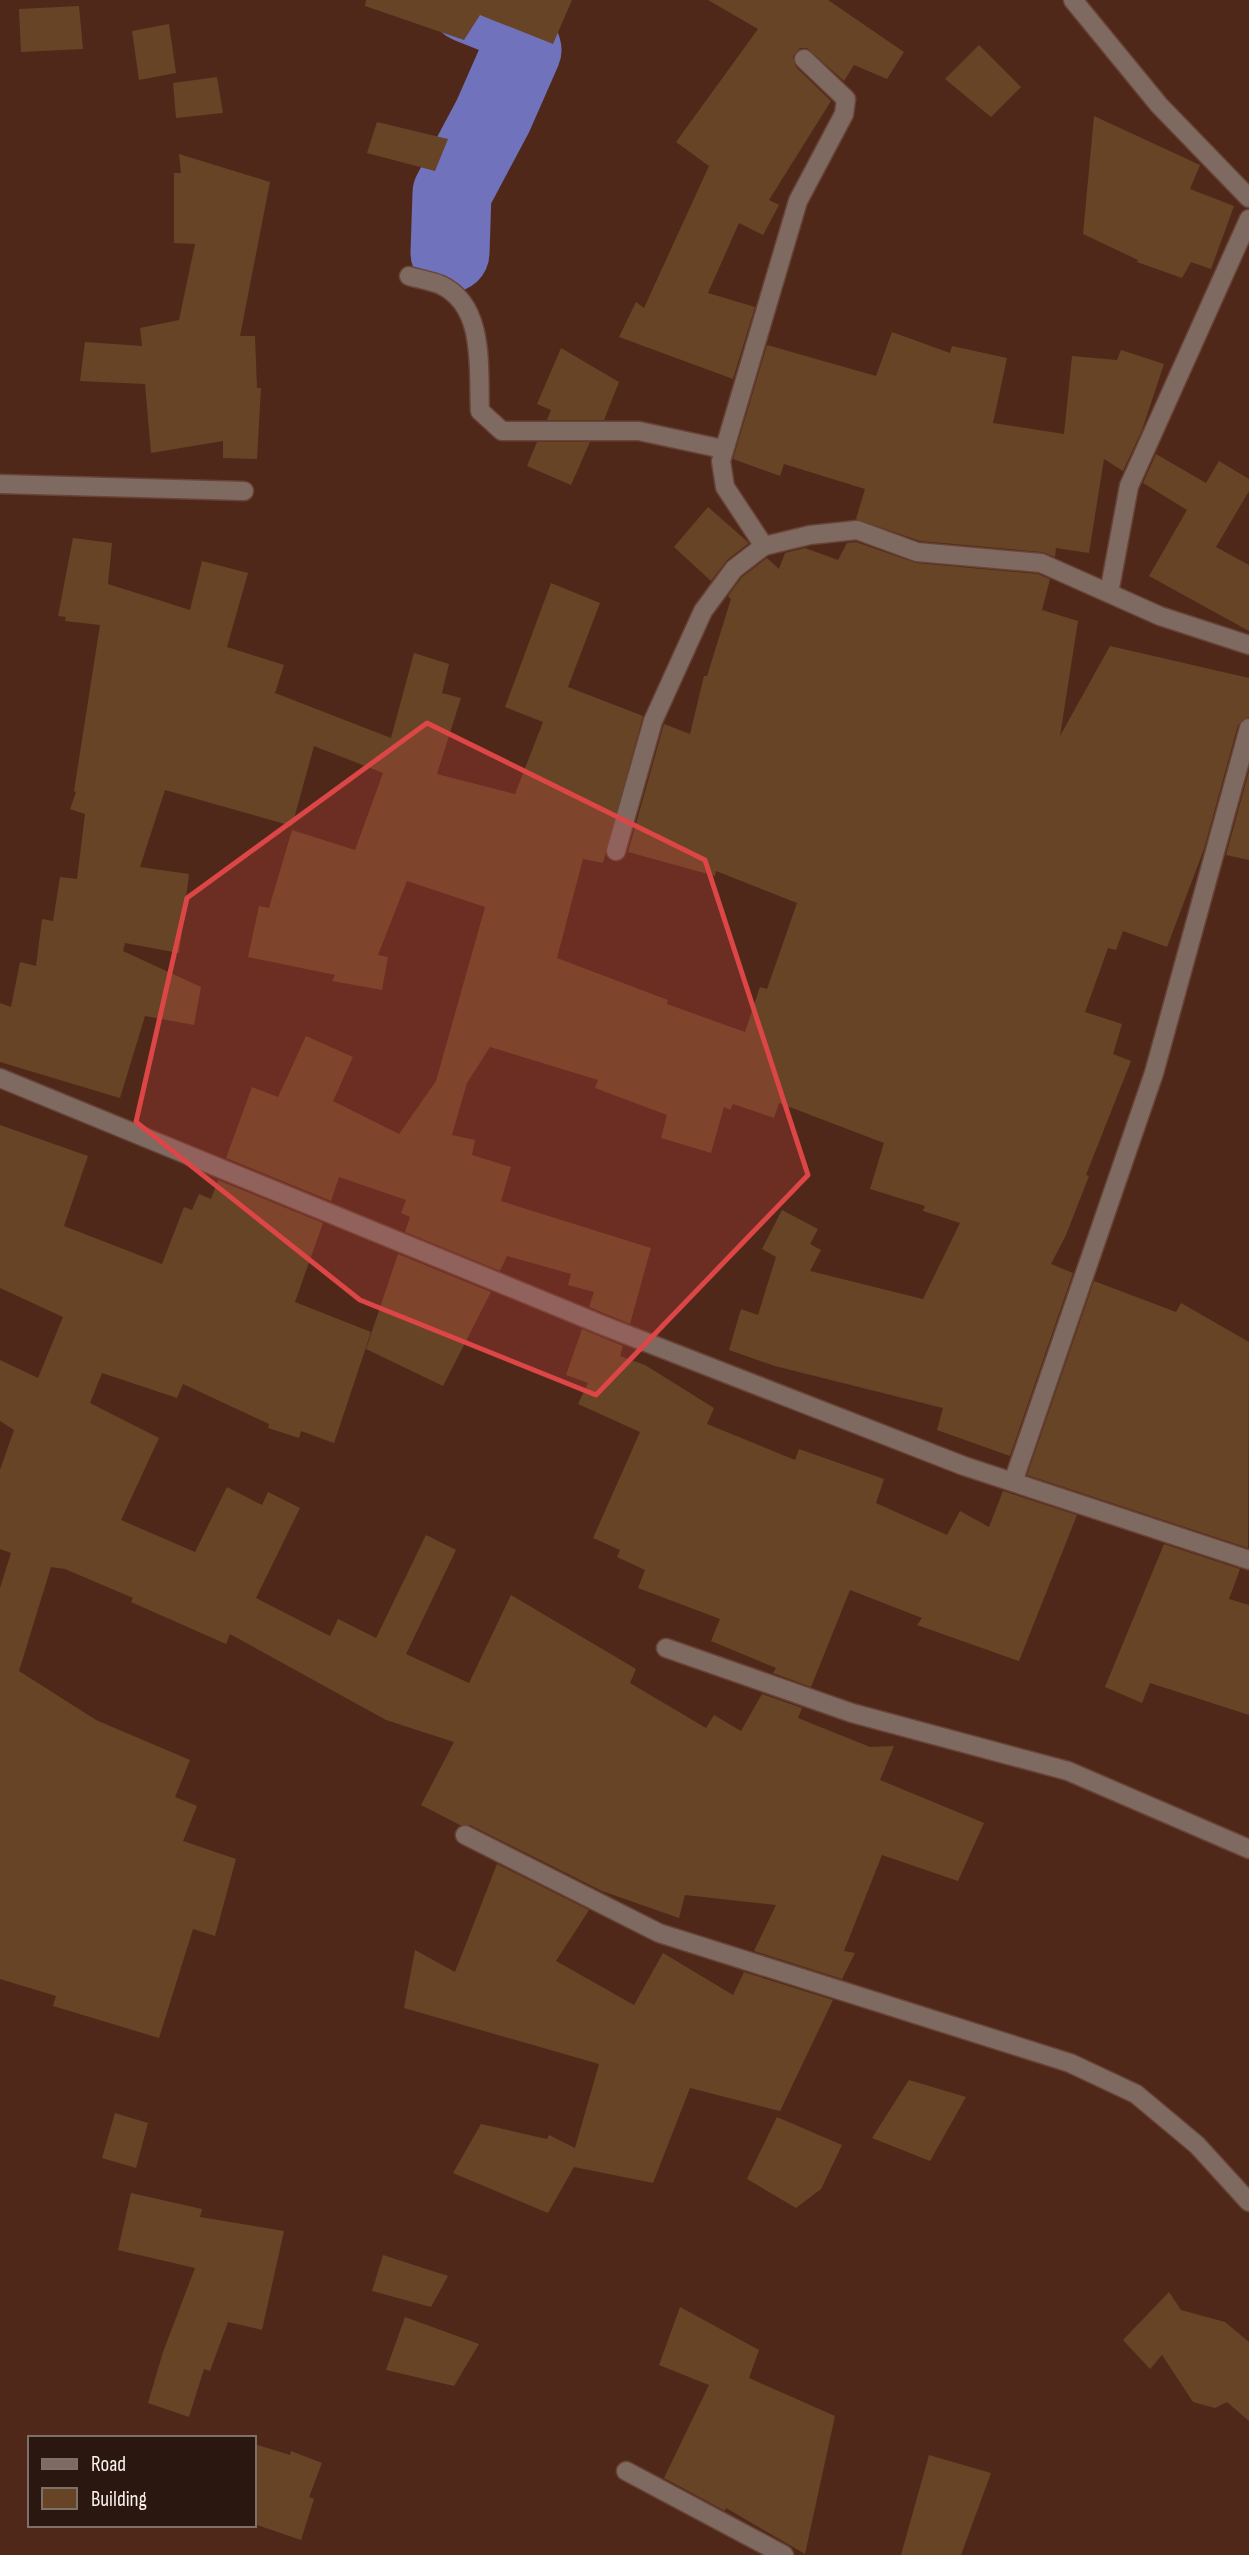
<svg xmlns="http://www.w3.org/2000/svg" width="1249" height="2555" viewBox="0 0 1249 2555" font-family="'Sofia Sans Condensed',sans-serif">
<rect width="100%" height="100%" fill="#502819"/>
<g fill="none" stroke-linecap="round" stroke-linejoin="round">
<path stroke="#7072bb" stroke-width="79" d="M 450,253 L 452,193 L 493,116 L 522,50 L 513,21 L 468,3 L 469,0"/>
</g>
<g fill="#674426">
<path d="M 366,0 L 572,0 L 553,44 L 480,15 L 464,40 L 365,6 Z"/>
<path d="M 708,0 L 828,0 L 904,52 L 887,79 L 854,65 L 844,81 L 807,48 L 800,48 L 793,56 L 796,67 L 831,101 L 769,200 L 779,205 L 763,235 L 739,223 L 708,293 L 755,307 L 733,379 L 619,337 L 636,302 L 644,308 L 709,166 L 676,142 L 758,29 Z"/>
<path d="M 79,6 L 83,49 L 21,52 L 19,9 Z"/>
<path d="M 169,24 L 176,73 L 139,80 L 132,31 Z"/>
<path d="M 979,45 L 1021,87 L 991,117 L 945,79 Z"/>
<path d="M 217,77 L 223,113 L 176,118 L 173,83 Z"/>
<path d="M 1094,116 L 1200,165 L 1190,189 L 1234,206 L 1211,269 L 1191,262 L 1182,278 L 1137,262 L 1138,260 L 1083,234 Z"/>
<path d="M 377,122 L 448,139 L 435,171 L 367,153 Z"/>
<path d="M 179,154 L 270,182 L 240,336 L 255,336 L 257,388 L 261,388 L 257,459 L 223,458 L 223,441 L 151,453 L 145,384 L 80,381 L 85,342 L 142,346 L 140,328 L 179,320 L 195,244 L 174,243 L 174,173 L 181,173 Z"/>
<path d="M 892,332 L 950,353 L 952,346 L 1007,358 L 993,423 L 1064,434 L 1072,356 L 1117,360 L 1121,350 L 1164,364 L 1142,430 L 1123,471 L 1104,459 L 1089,553 L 1056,548 L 1055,557 L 1042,552 L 920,541 L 856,519 L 865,489 L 784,464 L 780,476 L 733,459 L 767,345 L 876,376 Z"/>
<path d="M 561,348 L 619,382 L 604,420 L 547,420 L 551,410 L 537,404 Z"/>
<path d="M 537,442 L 590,442 L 571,485 L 527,466 Z"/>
<path d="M 1156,454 L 1206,483 L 1219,461 L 1249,479 L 1249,491 L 1216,547 L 1249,565 L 1249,631 L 1149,576 L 1187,510 L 1143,483 Z"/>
<path d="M 708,507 L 749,543 L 727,560 L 711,581 L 674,547 Z"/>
<path d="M 73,538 L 112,543 L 108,584 L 190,610 L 202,561 L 248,573 L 227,647 L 284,665 L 275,693 L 391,738 L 414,653 L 449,664 L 442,693 L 461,698 L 437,774 L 515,794 L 543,722 L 505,707 L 551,583 L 600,603 L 568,687 L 643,716 L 603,863 L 583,859 L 557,958 L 668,1000 L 667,1004 L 745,1032 L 760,987 L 767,989 L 797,903 L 716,871 L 715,876 L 628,852 L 664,724 L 690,734 L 704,676 L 707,676 L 731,599 L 728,596 L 742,577 L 767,558 L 779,569 L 785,553 L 805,548 L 838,560 L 847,543 L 856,542 L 916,563 L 1038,574 L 1050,579 L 1042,610 L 1078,621 L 1060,736 L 1110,646 L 1249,678 L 1249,717 L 1238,725 L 1204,849 L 1167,947 L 1123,931 L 1116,950 L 1108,948 L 1085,1012 L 1122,1024 L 1113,1054 L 1131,1061 L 1086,1175 L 1089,1176 L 1066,1235 L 1051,1264 L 1073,1273 L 1010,1456 L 937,1430 L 943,1408 L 775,1366 L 729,1350 L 741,1309 L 758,1315 L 776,1257 L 762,1249 L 782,1210 L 818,1229 L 810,1244 L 821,1250 L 810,1271 L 923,1299 L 960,1223 L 923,1211 L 925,1206 L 870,1189 L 884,1143 L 779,1103 L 774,1118 L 733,1104 L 730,1110 L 724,1107 L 711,1153 L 661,1138 L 667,1115 L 595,1088 L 598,1080 L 490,1047 L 467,1083 L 452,1135 L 475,1140 L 472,1155 L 511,1167 L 501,1201 L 651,1248 L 630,1324 L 589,1307 L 594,1292 L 568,1285 L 571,1274 L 507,1256 L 500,1271 L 405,1232 L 410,1217 L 401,1213 L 406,1200 L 339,1177 L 331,1201 L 226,1158 L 252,1087 L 278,1097 L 306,1036 L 353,1057 L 333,1101 L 399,1134 L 436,1081 L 485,907 L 407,881 L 378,955 L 388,957 L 382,990 L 332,981 L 335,975 L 248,957 L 259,906 L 269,908 L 292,830 L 355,850 L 383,773 L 314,746 L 292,826 L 165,790 L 140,867 L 189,874 L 179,953 L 125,943 L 123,951 L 201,987 L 194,1025 L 145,1016 L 120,1098 L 0,1062 L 0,1003 L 11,1007 L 20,962 L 36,966 L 42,919 L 53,921 L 60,877 L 77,879 L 85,814 L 70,809 L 76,792 L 74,791 L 100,625 L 65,621 L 66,617 L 58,616 Z"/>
<path d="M 1249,771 L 1249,860 L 1226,855 Z"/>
<path d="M 0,1125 L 88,1156 L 64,1226 L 162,1264 L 184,1207 L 192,1210 L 199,1194 L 211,1199 L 218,1180 L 323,1223 L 295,1302 L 371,1332 L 334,1443 L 301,1431 L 299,1438 L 268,1428 L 269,1424 L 183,1384 L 177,1398 L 102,1373 L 90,1403 L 159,1438 L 121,1520 L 195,1552 L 227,1487 L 262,1505 L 268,1492 L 300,1508 L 256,1598 L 330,1636 L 338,1619 L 376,1638 L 426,1535 L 456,1550 L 406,1654 L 469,1683 L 511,1595 L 636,1669 L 630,1683 L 706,1728 L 714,1715 L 741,1731 L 762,1694 L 802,1708 L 798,1718 L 870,1747 L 894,1746 L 880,1780 L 984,1823 L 958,1881 L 882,1855 L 844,1951 L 855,1953 L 842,1979 L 754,1951 L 776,1905 L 685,1895 L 679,1918 L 602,1891 L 470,1825 L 460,1825 L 421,1805 L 454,1742 L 386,1720 L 230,1634 L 226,1644 L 131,1602 L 133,1598 L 65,1569 L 51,1567 L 19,1671 L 96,1720 L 190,1760 L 175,1797 L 197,1806 L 183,1841 L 236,1859 L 215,1936 L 193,1929 L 159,2038 L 53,2006 L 56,1996 L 0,1979 L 0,1588 L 11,1553 L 0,1549 L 0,1470 L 14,1430 L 0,1421 L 0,1360 L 38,1378 L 63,1317 L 0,1288 Z"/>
<path d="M 398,1254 L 491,1292 L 443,1386 L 366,1349 Z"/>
<path d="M 1094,1281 L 1176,1312 L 1181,1303 L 1249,1342 L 1248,1548 L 1027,1475 Z"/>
<path d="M 582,1329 L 623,1346 L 620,1356 L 645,1365 L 714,1408 L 707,1424 L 795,1460 L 799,1449 L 884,1479 L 876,1503 L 947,1535 L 960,1511 L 989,1527 L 1003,1491 L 1077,1515 L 1019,1661 L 917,1625 L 922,1618 L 850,1590 L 811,1687 L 773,1673 L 776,1668 L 711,1641 L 720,1619 L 638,1588 L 645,1570 L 617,1557 L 620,1550 L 593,1538 L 640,1432 L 578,1404 L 588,1383 L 566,1375 Z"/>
<path d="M 1164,1544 L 1240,1569 L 1229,1599 L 1249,1605 L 1249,1715 L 1150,1683 L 1142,1703 L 1105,1687 Z"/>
<path d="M 497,1864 L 589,1910 L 556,1961 L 634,2005 L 663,1953 L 733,1995 L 744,1972 L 833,2000 L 780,2111 L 690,2088 L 653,2183 L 574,2167 L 548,2213 L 453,2173 L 481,2124 L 547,2139 L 549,2135 L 575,2148 L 599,2064 L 404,2008 L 415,1950 L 455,1972 Z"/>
<path d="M 909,2080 L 966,2097 L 930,2161 L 872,2138 Z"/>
<path d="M 115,2113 L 148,2123 L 136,2168 L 102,2158 Z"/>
<path d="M 777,2117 L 842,2145 L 821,2189 L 796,2208 L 747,2179 Z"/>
<path d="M 131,2193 L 202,2209 L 200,2217 L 284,2231 L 262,2330 L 228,2322 L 210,2371 L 204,2369 L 189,2417 L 148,2403 L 163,2352 L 195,2268 L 118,2250 Z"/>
<path d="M 383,2255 L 448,2276 L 431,2307 L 372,2291 Z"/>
<path d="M 1169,2292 L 1181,2310 L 1225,2322 L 1249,2342 L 1249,2421 L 1227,2402 L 1215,2408 L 1193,2402 L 1162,2355 L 1150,2369 L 1123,2340 Z"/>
<path d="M 680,2307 L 759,2350 L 749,2378 L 835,2416 L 805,2554 L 726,2508 L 725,2511 L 664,2478 L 709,2385 L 659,2365 Z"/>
<path d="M 405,2317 L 479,2344 L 454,2386 L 386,2370 Z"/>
<path d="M 254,2444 L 290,2455 L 291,2451 L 322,2463 L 309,2497 L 314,2499 L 301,2540 L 254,2524 Z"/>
<path d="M 929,2455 L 991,2473 L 961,2555 L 901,2555 Z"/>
</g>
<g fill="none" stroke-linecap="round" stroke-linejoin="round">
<g stroke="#684437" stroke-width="21">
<g id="minor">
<path d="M 1073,0 L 1159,105 L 1249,198"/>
<path d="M 409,276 C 419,279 431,281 441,285 C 486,306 478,370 480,411 L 502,431 L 639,431 L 723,449"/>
<path d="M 0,484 L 244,491"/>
<path d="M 764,546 L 725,487 L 721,461 L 798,201 L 844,114 L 846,99 L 804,59"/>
<path d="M 1109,593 L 1129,486 L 1249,219"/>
<path d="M 616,851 L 653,721 L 703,611 L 734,569 L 764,546 L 810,535 L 857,530 L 917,552 L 1041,563 L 1160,616 L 1249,645"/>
<path d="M 0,1078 L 607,1327 L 964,1466 L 1249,1560"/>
<path d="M 1013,1482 L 1154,1073 L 1249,728"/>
<path d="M 666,1648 L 852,1713 L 1068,1771 L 1249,1849"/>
<path d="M 465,1835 L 659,1933 L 1070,2063 L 1136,2094 L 1197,2145 L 1249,2202"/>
<path d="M 626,2471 L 784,2555"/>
</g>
</g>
<use href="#minor" stroke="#7f6a62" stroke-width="18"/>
</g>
<path fill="#dc4646" fill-opacity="0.2" stroke="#dc4646" stroke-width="5" stroke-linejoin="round" d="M 427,723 L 705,860 L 808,1175 L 596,1395 L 360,1300 L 136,1122 L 187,898 Z"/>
<rect x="28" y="2436" width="228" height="91" fill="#2a1710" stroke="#7e6f69" stroke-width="2"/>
<rect x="42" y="2459" width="35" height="10" fill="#7f6a62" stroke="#7e6f69" stroke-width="2"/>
<text x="91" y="2471" font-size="21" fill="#fdf2ee">Road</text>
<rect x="42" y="2488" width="35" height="21" fill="#674426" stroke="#7e6f69" stroke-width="2"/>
<text x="91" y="2506" font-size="21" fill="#fdf2ee">Building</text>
</svg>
